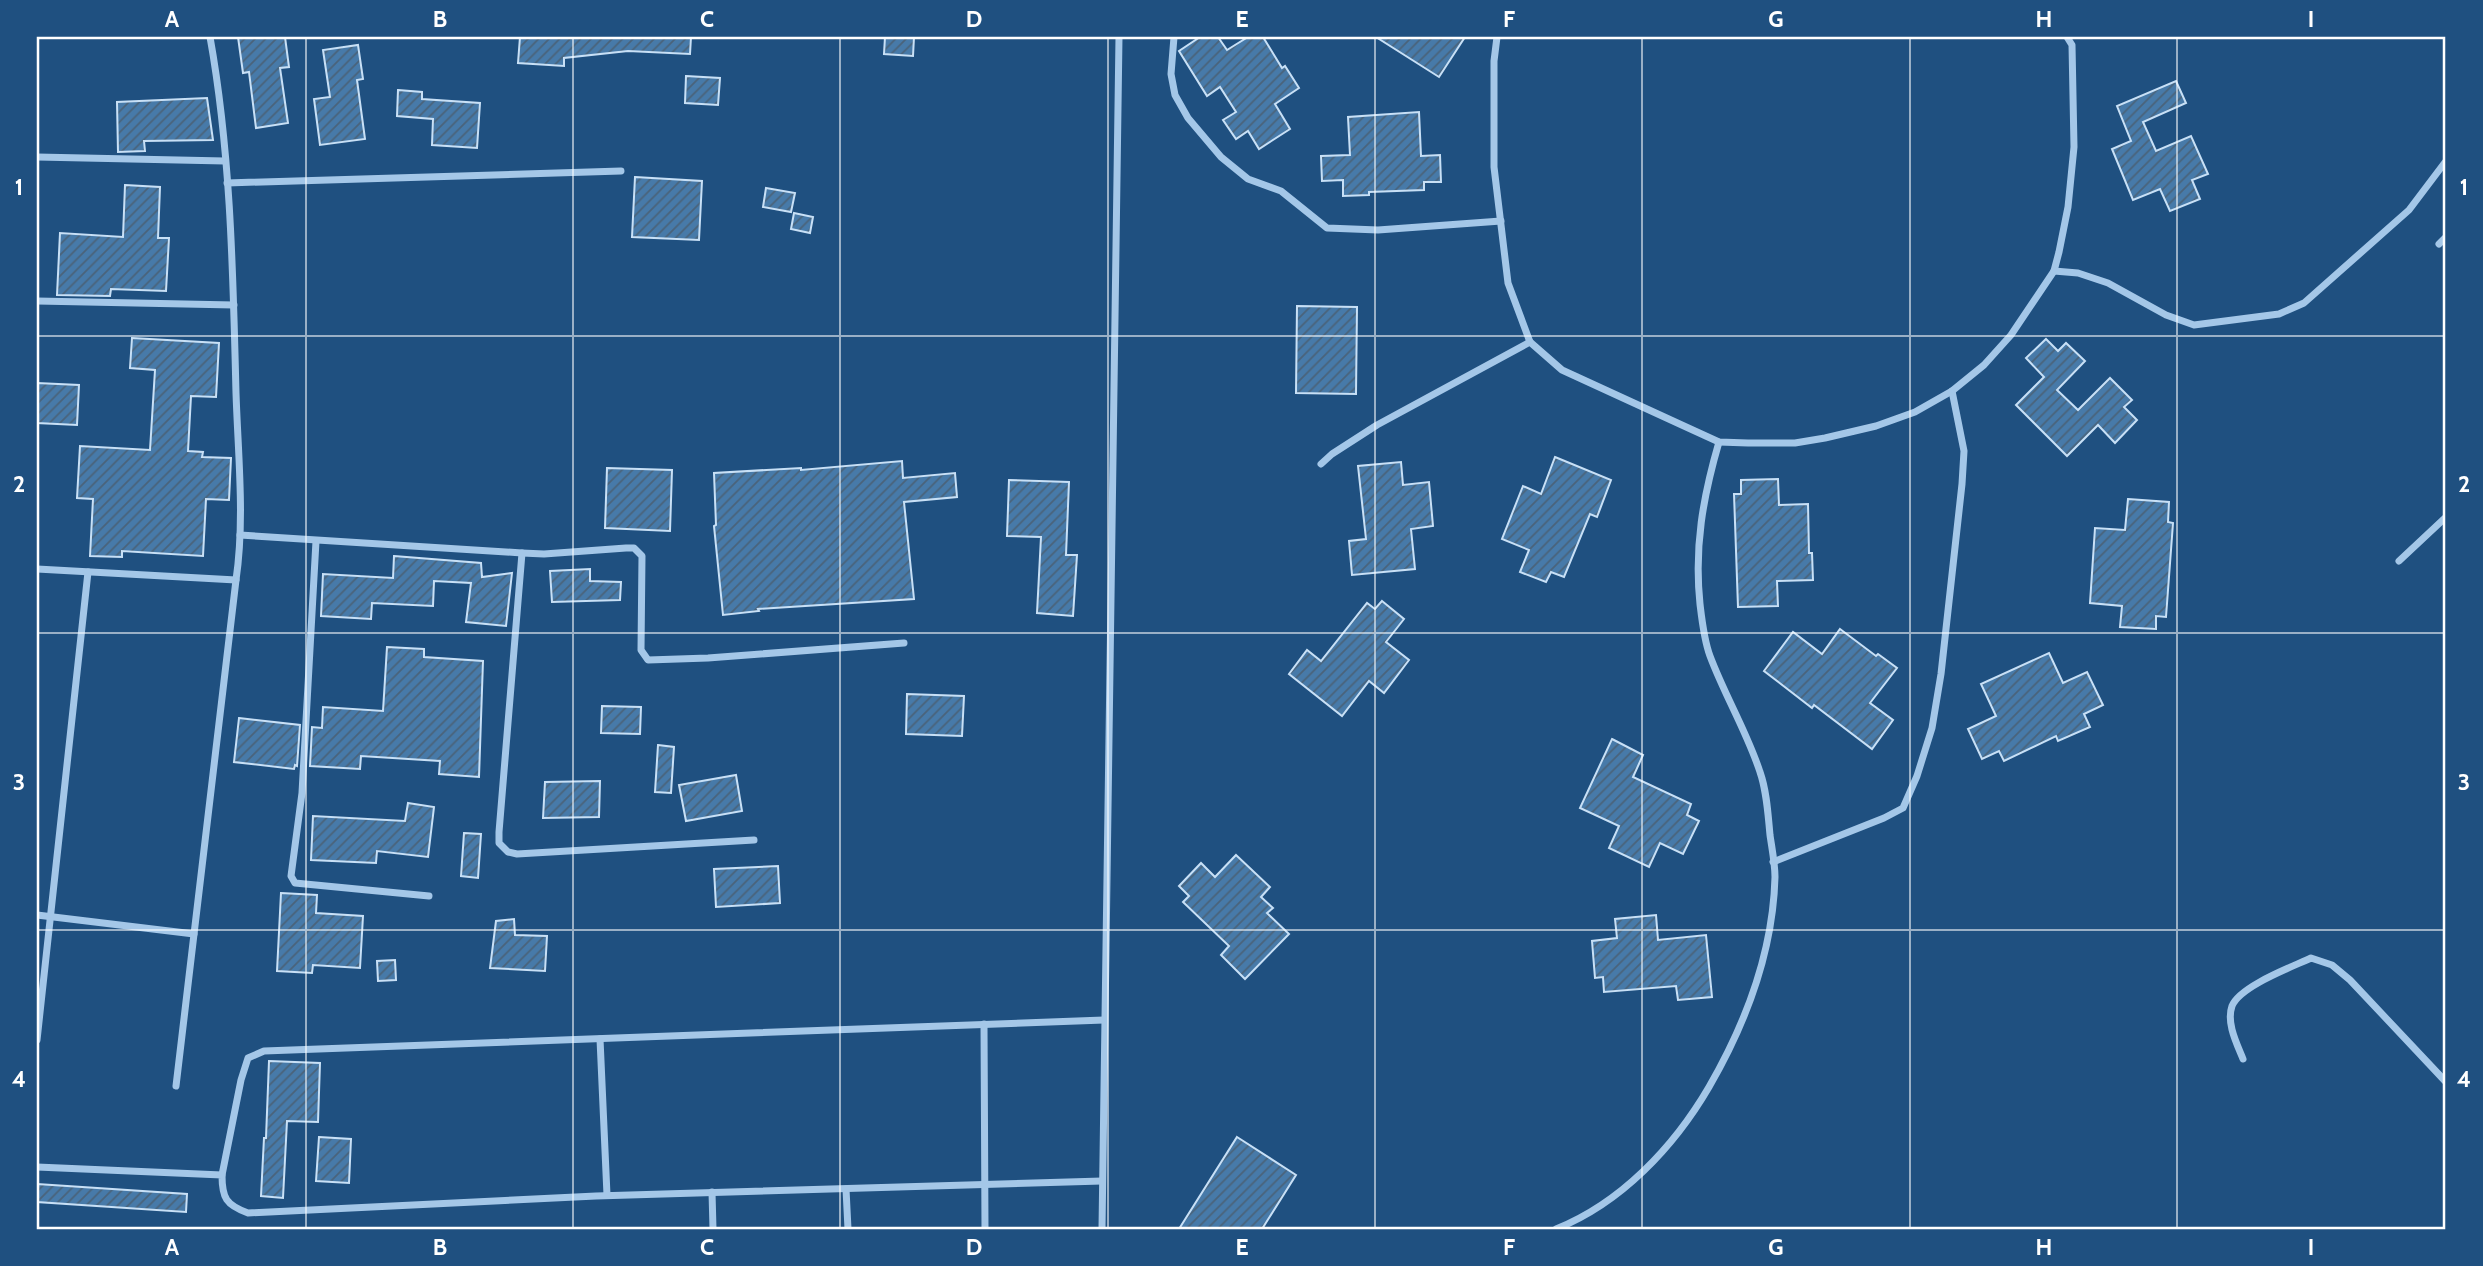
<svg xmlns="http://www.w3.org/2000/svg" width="2483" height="1266" viewBox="0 0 2483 1266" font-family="Cabin,sans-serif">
<defs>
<pattern id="building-hatch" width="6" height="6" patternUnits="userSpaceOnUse" patternTransform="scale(1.75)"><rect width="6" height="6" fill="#477aa9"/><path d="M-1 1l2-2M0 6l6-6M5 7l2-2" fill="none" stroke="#4a637a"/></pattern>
</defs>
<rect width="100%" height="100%" fill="#1f5080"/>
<g fill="url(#building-hatch)" stroke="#c8e0f6" stroke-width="2">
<path d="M 238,37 L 285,37 L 289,67 L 280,68 L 288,123 L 256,128 L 249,72 L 243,73 Z"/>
<path d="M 520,37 L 691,37 L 690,54 L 628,51 L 564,58 L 564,66 L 518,63 Z"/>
<path d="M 885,37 L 914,37 L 913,56 L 884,54 Z"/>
<path d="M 1200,37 L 1218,37 L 1227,50 L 1248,37 L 1263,37 L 1282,68 L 1285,66 L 1299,88 L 1275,104 L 1290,129 L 1259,149 L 1248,131 L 1236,139 L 1223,120 L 1236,112 L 1220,87 L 1207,96 L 1179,51 Z"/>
<path d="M 1376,37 L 1465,37 L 1439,77 Z"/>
<path d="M 358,45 L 363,79 L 357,80 L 365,139 L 320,145 L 314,99 L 330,97 L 323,50 Z"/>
<path d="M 686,76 L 720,78 L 718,105 L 685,103 Z"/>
<path d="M 2176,81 L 2186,103 L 2143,122 L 2156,151 L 2191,136 L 2208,174 L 2192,180 L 2200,199 L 2170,211 L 2160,189 L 2133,200 L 2112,149 L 2131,141 L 2117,106 Z"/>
<path d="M 398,90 L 422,92 L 422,99 L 480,103 L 477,148 L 432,145 L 433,119 L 397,116 Z"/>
<path d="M 207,98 L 213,140 L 144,141 L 145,151 L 118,152 L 117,102 Z"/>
<path d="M 1419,112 L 1421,156 L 1440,155 L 1441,182 L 1424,182 L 1424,190 L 1369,192 L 1369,195 L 1343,196 L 1343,180 L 1322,181 L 1321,156 L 1350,155 L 1348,117 Z"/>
<path d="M 635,177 L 702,181 L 699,240 L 632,237 Z"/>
<path d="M 125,185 L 160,187 L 158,238 L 169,238 L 166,291 L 111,289 L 110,296 L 57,295 L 60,233 L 123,237 Z"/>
<path d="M 766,188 L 795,193 L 791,212 L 763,207 Z"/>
<path d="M 794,213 L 813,217 L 810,233 L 791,229 Z"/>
<path d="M 1297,306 L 1357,307 L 1356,394 L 1296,393 Z"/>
<path d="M 132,338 L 219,343 L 216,397 L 191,396 L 188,451 L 203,452 L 202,457 L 231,458 L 229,500 L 206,499 L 203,556 L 122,551 L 122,557 L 90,556 L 93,499 L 77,498 L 80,446 L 150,450 L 155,370 L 130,368 Z"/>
<path d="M 2046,339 L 2058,351 L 2066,343 L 2085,361 L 2057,390 L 2078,410 L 2110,378 L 2132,400 L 2124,407 L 2137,420 L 2115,443 L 2098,425 L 2067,456 L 2016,405 L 2044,377 L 2026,358 Z"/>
<path d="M 37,383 L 79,385 L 77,425 L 37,423 Z"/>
<path d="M 1555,457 L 1611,480 L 1597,517 L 1590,514 L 1564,577 L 1551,572 L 1546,582 L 1520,572 L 1529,550 L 1502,539 L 1523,486 L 1541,494 Z"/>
<path d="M 902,461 L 903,478 L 955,473 L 957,497 L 904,502 L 914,599 L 758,609 L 759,611 L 723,615 L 714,526 L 716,525 L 714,473 L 801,468 L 801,470 Z"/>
<path d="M 1401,462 L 1403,485 L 1429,482 L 1433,526 L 1411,529 L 1415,569 L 1352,575 L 1349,541 L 1366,539 L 1358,466 Z"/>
<path d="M 607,468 L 672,470 L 670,531 L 605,528 Z"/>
<path d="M 1778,479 L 1779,505 L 1808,504 L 1809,553 L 1812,553 L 1813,580 L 1777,581 L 1778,606 L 1738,607 L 1734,494 L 1741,494 L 1741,480 Z"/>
<path d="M 1009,480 L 1069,482 L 1066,555 L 1077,555 L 1073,616 L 1037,613 L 1041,537 L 1007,536 Z"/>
<path d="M 2128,499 L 2169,502 L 2168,522 L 2173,523 L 2166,617 L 2156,616 L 2156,629 L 2120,627 L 2122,606 L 2090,603 L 2095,528 L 2125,530 Z"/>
<path d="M 394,556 L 481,563 L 482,577 L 512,573 L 506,626 L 466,622 L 471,583 L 434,581 L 433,606 L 372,603 L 371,619 L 321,616 L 323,574 L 393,578 Z"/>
<path d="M 590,569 L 590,581 L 621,582 L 620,600 L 552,602 L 550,571 Z"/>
<path d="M 1382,601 L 1404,619 L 1386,642 L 1409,660 L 1384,693 L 1369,681 L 1342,716 L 1289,674 L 1307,650 L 1321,661 L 1367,603 L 1375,609 Z"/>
<path d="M 1840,629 L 1876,656 L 1878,654 L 1897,668 L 1870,703 L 1893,720 L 1872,749 L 1814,705 L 1812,708 L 1764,671 L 1793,632 L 1822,654 Z"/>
<path d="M 387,647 L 424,649 L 424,657 L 483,661 L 479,777 L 439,774 L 440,761 L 361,756 L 360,769 L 310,766 L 312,727 L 322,728 L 323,707 L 383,711 Z"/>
<path d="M 2049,653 L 2063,683 L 2087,672 L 2103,705 L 2084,714 L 2090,727 L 2058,741 L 2056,736 L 2004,761 L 1999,751 L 1982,759 L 1968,729 L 1996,716 L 1981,684 Z"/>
<path d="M 907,694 L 964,696 L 962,736 L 906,734 Z"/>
<path d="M 602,706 L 641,707 L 640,734 L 601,733 Z"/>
<path d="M 239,718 L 300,725 L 297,766 L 295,765 L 294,769 L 234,762 Z"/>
<path d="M 1612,739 L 1643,755 L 1633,777 L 1691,804 L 1687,815 L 1699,821 L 1683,854 L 1660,843 L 1649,867 L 1609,848 L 1619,826 L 1580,808 Z"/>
<path d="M 658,745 L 674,747 L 671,793 L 655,792 Z"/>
<path d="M 736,775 L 742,811 L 686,821 L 679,785 Z"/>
<path d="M 600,781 L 599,817 L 543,818 L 545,782 Z"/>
<path d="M 408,803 L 434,807 L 428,857 L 377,851 L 376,863 L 311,860 L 313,816 L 405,821 Z"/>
<path d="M 464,833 L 481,834 L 478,878 L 461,876 Z"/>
<path d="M 1236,855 L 1270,887 L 1261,897 L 1273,908 L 1267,913 L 1289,934 L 1245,979 L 1221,955 L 1229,946 L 1183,902 L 1189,896 L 1179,886 L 1201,863 L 1215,877 Z"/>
<path d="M 778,866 L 780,903 L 716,907 L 714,869 Z"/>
<path d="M 281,893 L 317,895 L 316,913 L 363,916 L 360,968 L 313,965 L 312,973 L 277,971 Z"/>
<path d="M 1656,915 L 1658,940 L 1706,935 L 1712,997 L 1678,1000 L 1676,986 L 1604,992 L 1603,977 L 1595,978 L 1592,941 L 1617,938 L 1615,919 Z"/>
<path d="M 514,919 L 515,935 L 547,936 L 545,971 L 490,968 L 496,921 Z"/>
<path d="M 395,960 L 396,980 L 378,981 L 377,961 Z"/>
<path d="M 269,1061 L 320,1063 L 318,1122 L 287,1121 L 283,1198 L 261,1196 L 264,1138 L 266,1138 Z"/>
<path d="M 319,1137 L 351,1139 L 349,1183 L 316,1181 Z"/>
<path d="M 1237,1137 L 1296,1175 L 1262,1229 L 1179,1229 Z"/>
<path d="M 37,1184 L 187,1194 L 186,1212 L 37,1202 Z"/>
</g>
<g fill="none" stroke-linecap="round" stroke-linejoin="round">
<g stroke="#a4c7e8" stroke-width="7">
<path d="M 1174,37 L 1171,74 L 1175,95 L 1188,118 L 1221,157 L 1248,179 L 1281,191 L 1327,228 L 1378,230 L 1501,221"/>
<path d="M 1497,37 L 1494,61 L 1494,167 L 1508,283 L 1530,342 L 1562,370 L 1684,426 L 1719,442 L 1748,443 L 1795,443 L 1825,438 L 1876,426 L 1915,412 L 1952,391 L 1984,365 L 2011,335 L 2054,271 L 2059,252 L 2068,207 L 2074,147 L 2072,45 L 2067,37"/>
<path d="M 37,157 L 225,161"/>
<path d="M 227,183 L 621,171"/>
<path d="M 2439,244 L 2446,237"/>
<path d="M 2054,271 L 2078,273 L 2108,283 L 2166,315 L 2194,325 L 2279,314 L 2304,303 L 2409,210 L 2446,161"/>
<path d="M 37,301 L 234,305"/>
<path d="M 1321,464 L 1332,454 L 1377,425 L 1530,342"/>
<path d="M 240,535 L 522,553 L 499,832 L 499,843 L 508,852 L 517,854 L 754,840"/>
<path d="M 316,541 L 302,793 L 291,876 L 295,883 L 429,896"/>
<path d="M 522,553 L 544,554 L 626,548 L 634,548 L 642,556 L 641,650 L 648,660 L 708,658 L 904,643"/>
<path d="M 2399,561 L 2446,517"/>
<path d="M 37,569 L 236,580 C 245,519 238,455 236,393 C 233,275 231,154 210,37"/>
<path d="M 1773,862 L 1884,818 L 1903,808 L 1917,776 L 1932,728 L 1941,674 L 1962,484 L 1964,451 L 1952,391"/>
<path d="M 37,915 L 194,934"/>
<path d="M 984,1024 L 985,1229"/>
<path d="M 600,1039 L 607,1195"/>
<path d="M 37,1040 L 88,572"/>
<path d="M 2243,1059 C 2237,1044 2226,1023 2232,1006 C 2240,986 2292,967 2311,958 L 2332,965 L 2350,980 L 2446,1082"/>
<path d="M 176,1086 L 236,580"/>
<path d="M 37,1167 L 222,1175 C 222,1198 226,1205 248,1213 L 596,1196 L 1102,1181"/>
<path d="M 222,1175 L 241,1080 L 248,1058 L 264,1051 L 1104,1020"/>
<path d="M 846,1189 L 848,1229"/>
<path d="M 712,1192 L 713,1229"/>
<path d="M 1102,1229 L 1119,37"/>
<path d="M 1556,1229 C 1621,1203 1674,1147 1709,1087 C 1746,1023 1773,953 1775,877 C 1775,864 1772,849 1770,835 C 1768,815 1767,792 1760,772 C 1747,732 1725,696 1710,656 C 1704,640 1702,621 1700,604 C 1694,547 1703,497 1719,442"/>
</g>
</g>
<path fill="none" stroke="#fff" stroke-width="2" stroke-opacity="0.55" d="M 306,37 L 306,1229M 573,37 L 573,1229M 840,37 L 840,1229M 1108,37 L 1108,1229M 1375,37 L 1375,1229M 1642,37 L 1642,1229M 1910,37 L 1910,1229M 2177,37 L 2177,1229M 37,336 L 2446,336M 37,633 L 2446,633M 37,930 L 2446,930"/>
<rect width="2483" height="1266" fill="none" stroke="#1f5080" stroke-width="77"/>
<rect x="38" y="38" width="2406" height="1190" fill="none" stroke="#fff" stroke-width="2.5"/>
<g font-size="23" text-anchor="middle" font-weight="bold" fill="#fff">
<text x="172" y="27">A</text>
<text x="440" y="27">B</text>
<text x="707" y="27">C</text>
<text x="974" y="27">D</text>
<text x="1242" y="27">E</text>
<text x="1509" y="27">F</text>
<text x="1776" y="27">G</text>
<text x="2044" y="27">H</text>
<text x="2311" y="27">I</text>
<text x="19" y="195">1</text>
<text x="2464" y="195">1</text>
<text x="19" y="492">2</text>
<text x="2464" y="492">2</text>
<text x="19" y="790">3</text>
<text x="2464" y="790">3</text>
<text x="19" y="1087">4</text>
<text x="2464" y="1087">4</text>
<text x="172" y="1255">A</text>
<text x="440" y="1255">B</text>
<text x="707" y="1255">C</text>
<text x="974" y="1255">D</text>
<text x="1242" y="1255">E</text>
<text x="1509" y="1255">F</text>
<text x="1776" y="1255">G</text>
<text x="2044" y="1255">H</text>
<text x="2311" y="1255">I</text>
</g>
</svg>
